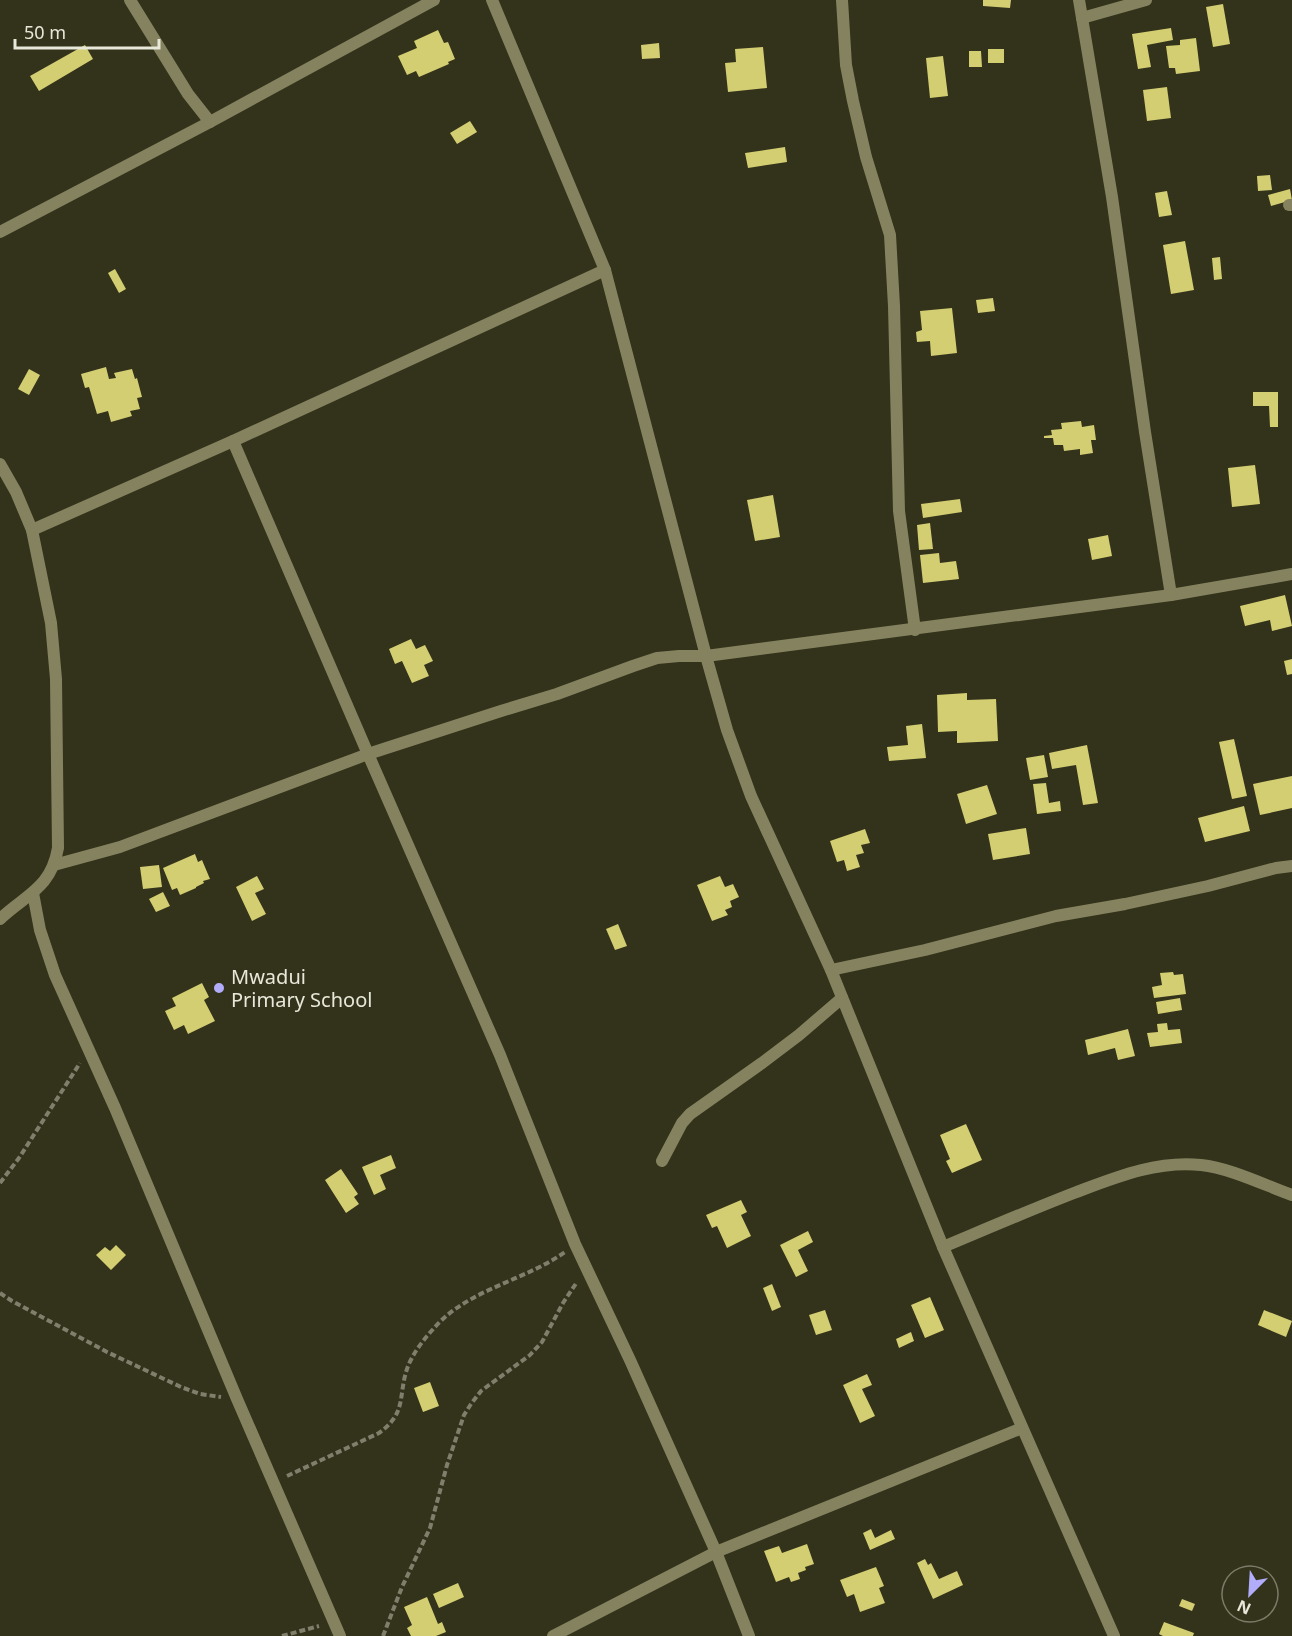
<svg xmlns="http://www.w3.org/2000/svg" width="1292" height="1636" viewBox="0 0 1292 1636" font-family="'Noto Sans',sans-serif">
<rect width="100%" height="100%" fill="#33321b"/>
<g fill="#d3ce72">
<path d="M 983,0 L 1011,0 L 1010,8 L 983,6 Z"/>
<path d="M 1223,4 L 1230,44 L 1213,47 L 1206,7 Z"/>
<path d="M 1171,28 L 1173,40 L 1147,45 L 1151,67 L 1138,69 L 1132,34 Z"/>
<path d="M 438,30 L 444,43 L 448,42 L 455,59 L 448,62 L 449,64 L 419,77 L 416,71 L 407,75 L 398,56 L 417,48 L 414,41 Z"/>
<path d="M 1196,38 L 1200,71 L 1176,74 L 1175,68 L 1169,68 L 1166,46 L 1180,45 L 1180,40 Z"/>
<path d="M 659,43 L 660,58 L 642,59 L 641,45 Z"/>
<path d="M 85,45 L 93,59 L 39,91 L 30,76 Z"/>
<path d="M 763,47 L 767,88 L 728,92 L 725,63 L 736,62 L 735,49 Z"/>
<rect x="988" y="49" width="16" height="14"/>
<path d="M 969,51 L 981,51 L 982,67 L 969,67 Z"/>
<path d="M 943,56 L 948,96 L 930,98 L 926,58 Z"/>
<path d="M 1167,87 L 1171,118 L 1147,121 L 1143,90 Z"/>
<path d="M 470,121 L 477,132 L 457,144 L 450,133 Z"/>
<path d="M 785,147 L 787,162 L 748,168 L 745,153 Z"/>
<path d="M 1270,175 L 1272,190 L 1258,191 L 1257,176 Z"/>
<path d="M 1290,189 L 1292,200 L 1271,206 L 1268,195 Z"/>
<path d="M 1167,191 L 1172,215 L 1159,217 L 1155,193 Z"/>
<path d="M 1185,241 L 1194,290 L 1171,294 L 1163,245 Z"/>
<path d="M 1220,257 L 1222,279 L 1214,280 L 1212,258 Z"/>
<path d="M 115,269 L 126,289 L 119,293 L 108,273 Z"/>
<path d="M 993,298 L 995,311 L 978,313 L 976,300 Z"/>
<path d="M 952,308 L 957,353 L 931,356 L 930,341 L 917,342 L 916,332 L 922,330 L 920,311 Z"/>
<path d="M 106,367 L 109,379 L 116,378 L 114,373 L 132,369 L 135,379 L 137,378 L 142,397 L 137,398 L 140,409 L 130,411 L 132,416 L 111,422 L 108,411 L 97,414 L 89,387 L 85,388 L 81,374 Z"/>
<path d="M 29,369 L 40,375 L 29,395 L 18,389 Z"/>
<path d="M 1253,392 L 1278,392 L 1278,427 L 1270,427 L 1269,406 L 1253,406 Z"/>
<path d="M 1081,421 L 1082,427 L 1094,425 L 1096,440 L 1091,440 L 1093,453 L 1080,455 L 1080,449 L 1064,451 L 1063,445 L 1054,445 L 1053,438 L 1044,438 L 1044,436 L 1052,435 L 1051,430 L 1062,429 L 1061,423 Z"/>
<path d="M 1255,465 L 1260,504 L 1232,507 L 1228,468 Z"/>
<path d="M 773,495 L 780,537 L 755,541 L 747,500 Z"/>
<path d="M 960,499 L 962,512 L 923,518 L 921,504 Z"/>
<path d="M 930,523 L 933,549 L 919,550 L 917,525 Z"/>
<path d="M 1108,535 L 1112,556 L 1092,560 L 1088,539 Z"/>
<path d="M 939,553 L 940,563 L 956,561 L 959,579 L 923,583 L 920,555 Z"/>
<path d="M 1285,595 L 1292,626 L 1272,631 L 1270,620 L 1245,626 L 1240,606 Z"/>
<path d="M 411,639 L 416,649 L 425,645 L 433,661 L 424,665 L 429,676 L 412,683 L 402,661 L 395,664 L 389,649 Z"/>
<path d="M 1292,659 L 1292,674 L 1287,675 L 1284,661 Z"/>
<path d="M 967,693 L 967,700 L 996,699 L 998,741 L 957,743 L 957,731 L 938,732 L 937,695 Z"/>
<path d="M 922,724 L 926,758 L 889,761 L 887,747 L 908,745 L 906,726 Z"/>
<path d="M 1234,739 L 1247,796 L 1232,799 L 1219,742 Z"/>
<path d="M 1087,745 L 1098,803 L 1083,805 L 1076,765 L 1052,769 L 1049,753 Z"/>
<path d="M 1044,755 L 1048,777 L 1030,780 L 1026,758 Z"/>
<path d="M 1292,776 L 1292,808 L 1260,815 L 1253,784 Z"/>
<path d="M 1046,783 L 1049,803 L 1060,801 L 1061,811 L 1037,814 L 1033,784 Z"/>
<path d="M 987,785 L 997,814 L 966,824 L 957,794 Z"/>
<path d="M 1244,806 L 1250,831 L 1205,842 L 1198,818 Z"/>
<path d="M 1026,828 L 1030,854 L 993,860 L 988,834 Z"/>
<path d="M 865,829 L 870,843 L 861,845 L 864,853 L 856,855 L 860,867 L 847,871 L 844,860 L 837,862 L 830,841 Z"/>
<path d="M 195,854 L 198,862 L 202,860 L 210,879 L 203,881 L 204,883 L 196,887 L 196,888 L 180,895 L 177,888 L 172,890 L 163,868 Z"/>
<path d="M 159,865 L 162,887 L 143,889 L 140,867 Z"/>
<path d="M 257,876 L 264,889 L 255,893 L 266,914 L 252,921 L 236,887 Z"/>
<path d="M 720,876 L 725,887 L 733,884 L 739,897 L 730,901 L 732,907 L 725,910 L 728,915 L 712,921 L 697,885 Z"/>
<path d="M 163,892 L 170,906 L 156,912 L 149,899 Z"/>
<path d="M 618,924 L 627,946 L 615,950 L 606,929 Z"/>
<path d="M 1173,972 L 1174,975 L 1183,974 L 1186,994 L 1154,998 L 1152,987 L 1162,985 L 1160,973 Z"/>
<path d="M 202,983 L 209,997 L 204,1000 L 215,1021 L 188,1034 L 184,1025 L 174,1030 L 165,1011 L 176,1006 L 172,998 Z"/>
<path d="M 1180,998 L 1182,1010 L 1158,1014 L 1156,1002 Z"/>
<path d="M 1167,1023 L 1168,1030 L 1180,1029 L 1182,1043 L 1150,1047 L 1147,1033 L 1158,1032 L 1157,1024 Z"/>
<path d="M 1128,1029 L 1135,1056 L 1118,1060 L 1115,1048 L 1088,1055 L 1085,1040 Z"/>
<path d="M 966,1124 L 982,1160 L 952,1173 L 946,1161 L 950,1159 L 940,1135 Z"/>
<path d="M 391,1155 L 396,1168 L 380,1175 L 386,1189 L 374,1195 L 362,1167 Z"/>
<path d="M 341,1169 L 358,1194 L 354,1197 L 359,1204 L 346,1213 L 325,1180 Z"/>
<path d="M 741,1200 L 747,1212 L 741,1215 L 751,1236 L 727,1248 L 717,1226 L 712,1228 L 706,1215 Z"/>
<path d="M 808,1231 L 813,1242 L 798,1250 L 808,1271 L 796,1277 L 780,1245 Z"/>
<path d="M 116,1245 L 126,1255 L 111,1270 L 96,1255 L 105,1247 L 110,1251 Z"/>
<path d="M 772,1284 L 781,1307 L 772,1311 L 763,1288 Z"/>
<path d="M 930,1297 L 944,1330 L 925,1338 L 911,1305 Z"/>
<path d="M 825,1310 L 832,1330 L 816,1335 L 809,1315 Z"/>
<path d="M 1264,1310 L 1292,1321 L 1286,1337 L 1258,1325 Z"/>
<path d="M 911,1332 L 914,1341 L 899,1348 L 896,1339 Z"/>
<path d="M 867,1374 L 872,1385 L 862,1389 L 875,1416 L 860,1423 L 843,1385 Z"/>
<path d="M 430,1382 L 439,1406 L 423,1412 L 414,1388 Z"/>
<path d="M 871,1529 L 875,1538 L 891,1530 L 895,1539 L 870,1550 L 863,1533 Z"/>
<path d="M 807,1544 L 814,1564 L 805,1567 L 806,1570 L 798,1573 L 800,1579 L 791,1582 L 789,1577 L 776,1582 L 764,1551 L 779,1546 L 782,1553 Z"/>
<path d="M 925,1559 L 928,1565 L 931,1563 L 939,1579 L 957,1571 L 963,1585 L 933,1599 L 917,1563 Z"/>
<path d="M 876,1567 L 884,1586 L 879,1588 L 885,1603 L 860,1612 L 854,1594 L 847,1597 L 840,1580 Z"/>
<path d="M 458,1583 L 464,1597 L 439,1608 L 433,1594 Z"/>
<path d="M 427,1597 L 438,1624 L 442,1622 L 446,1632 L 436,1636 L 411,1636 L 407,1628 L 412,1625 L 404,1607 Z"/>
<path d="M 1182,1599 L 1195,1604 L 1192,1611 L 1179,1606 Z"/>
<path d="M 1164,1622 L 1194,1633 L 1193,1636 L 1163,1636 L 1159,1634 Z"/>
</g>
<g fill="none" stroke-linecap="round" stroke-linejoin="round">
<g stroke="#7f7f6c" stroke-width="4" stroke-dasharray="6 3" stroke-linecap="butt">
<path d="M 0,1183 L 19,1158 L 80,1063"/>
<path d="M 0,1293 L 12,1301 L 107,1352 L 181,1387 L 200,1394 L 221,1397"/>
<path d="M 287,1476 L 379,1433 C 407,1413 398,1396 407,1369 C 412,1354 424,1339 435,1327 C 469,1289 524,1281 565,1252"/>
<path d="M 282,1636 L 319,1626"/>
<path d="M 383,1636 L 402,1587 L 430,1528 L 447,1465 L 464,1415 L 471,1404 L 481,1391 L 530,1355 L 542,1342 L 563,1303 L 577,1282"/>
</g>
<g stroke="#85835f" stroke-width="12">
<path d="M 130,0 L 188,94 L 210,122"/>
<path d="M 492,0 L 605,270 L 706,656 L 727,730 L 751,796 L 831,970 L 943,1247 L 1114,1636"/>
<path d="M 842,0 L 846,65 L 853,101 L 866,157 L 890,235 L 894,306 L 899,511 L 915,630"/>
<path d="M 1079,0 L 1112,197 L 1145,432 L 1171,595"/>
<path d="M 1082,18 L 1146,0"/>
<path d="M 1289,205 L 1292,205"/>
<path d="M 0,232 L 210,122 L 434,0"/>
<path d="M 233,441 L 368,754 L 500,1055 L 575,1244 L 630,1360 L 716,1552 L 749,1636"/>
<path d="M 0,464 L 16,492 L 32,530 L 51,623 L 56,679 L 58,848 C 51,888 27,894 0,919"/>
<path d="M 32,530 L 233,441 L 605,270"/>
<path d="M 54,865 L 120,847 L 368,754 L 501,711 L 557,694 L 633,666 L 657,658 L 679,656 L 706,656 L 1171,595 L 1292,574"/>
<path d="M 33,893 L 40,930 L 55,975 L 115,1108 L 237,1399 L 340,1636"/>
<path d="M 831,970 L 925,950 L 1056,916 L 1125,904 L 1208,886 L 1276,868 L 1292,866"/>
<path d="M 662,1161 L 682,1123 L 690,1114 L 762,1063 L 799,1035 L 842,998"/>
<path d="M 943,1247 C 986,1229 1030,1210 1074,1193 C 1114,1178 1157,1160 1201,1165 C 1230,1168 1264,1185 1292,1195"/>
<path d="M 553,1636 L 716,1552 L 1022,1428"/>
</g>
</g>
<circle fill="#b1adfa" stroke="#33321b" stroke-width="2" cx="219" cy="988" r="6"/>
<g text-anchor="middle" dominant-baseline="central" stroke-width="6" stroke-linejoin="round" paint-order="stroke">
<g font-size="20" fill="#e8e8da" stroke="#33321b" text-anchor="start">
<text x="231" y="976">Mwadui<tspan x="231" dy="23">Primary School</tspan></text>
</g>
</g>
<g transform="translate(1250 1594) rotate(204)"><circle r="28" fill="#33321b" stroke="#7b7b67" stroke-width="1.5"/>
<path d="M0-4.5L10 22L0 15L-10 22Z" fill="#b1adfa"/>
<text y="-9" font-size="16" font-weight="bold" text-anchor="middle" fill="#e8e8da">N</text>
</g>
<path d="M15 39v9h144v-9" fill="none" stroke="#e8e8da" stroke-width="3"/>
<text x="24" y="39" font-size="18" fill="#e8e8da" stroke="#33321b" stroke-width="4.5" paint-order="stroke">50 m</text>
</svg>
